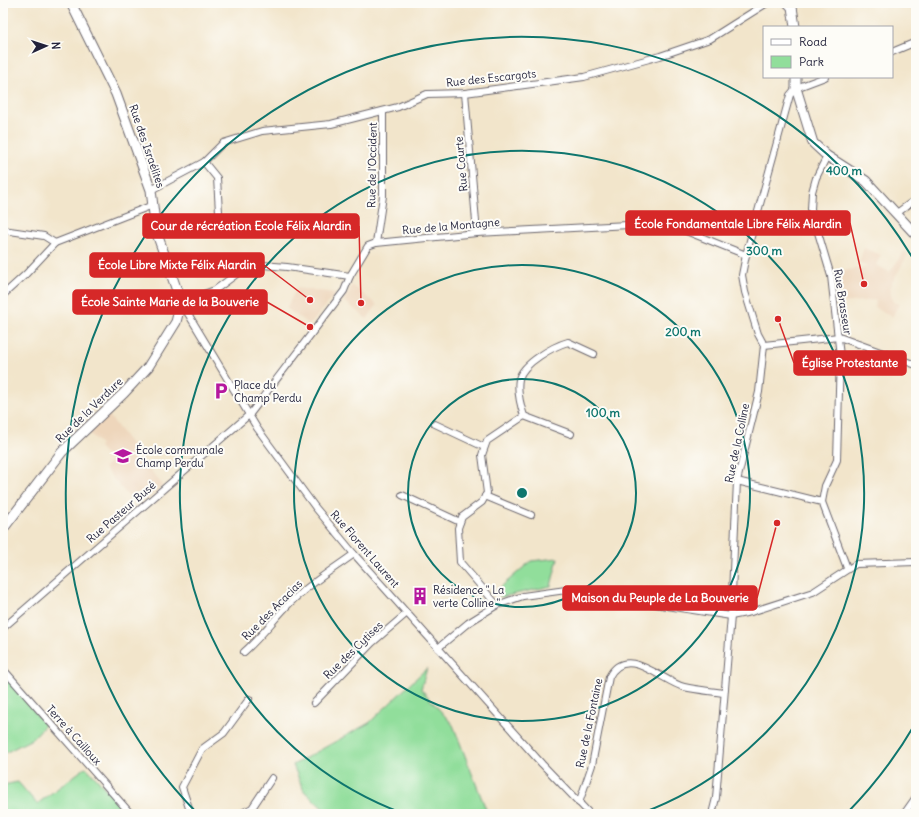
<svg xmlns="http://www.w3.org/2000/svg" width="919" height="817" viewBox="0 0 919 817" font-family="Delius,sans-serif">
<rect width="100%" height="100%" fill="#fdfcf7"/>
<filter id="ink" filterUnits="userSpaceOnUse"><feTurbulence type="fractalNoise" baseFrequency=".025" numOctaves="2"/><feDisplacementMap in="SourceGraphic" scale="8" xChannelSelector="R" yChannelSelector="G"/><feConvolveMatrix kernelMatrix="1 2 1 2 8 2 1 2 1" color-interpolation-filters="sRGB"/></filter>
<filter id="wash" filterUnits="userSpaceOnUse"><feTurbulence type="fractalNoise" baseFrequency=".012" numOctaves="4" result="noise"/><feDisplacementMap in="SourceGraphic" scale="16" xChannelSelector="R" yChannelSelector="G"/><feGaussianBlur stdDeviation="0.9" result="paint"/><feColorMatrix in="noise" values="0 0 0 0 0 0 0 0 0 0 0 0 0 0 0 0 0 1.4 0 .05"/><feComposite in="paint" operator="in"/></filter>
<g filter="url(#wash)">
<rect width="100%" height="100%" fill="#f2e5cb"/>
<g fill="#eed6bb">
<path d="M 864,248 L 881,255 L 876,265 L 890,272 L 904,251 L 908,254 L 889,288 L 893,302 L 899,304 L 892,317 L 874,307 L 876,300 L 839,303 L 835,272 L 867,267 L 859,262 Z"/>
<path d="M 352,285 L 377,305 L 367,319 L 344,301 Z"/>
<path d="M 297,288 L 336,293 L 310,325 L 286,308 Z"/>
<path d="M 108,414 L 162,485 L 145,501 L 138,493 L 132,499 L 129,497 L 104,468 L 112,461 L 99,447 L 101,444 L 89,433 Z"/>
</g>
<g fill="#91de9b" stroke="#5a806b">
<path d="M 558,558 L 551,586 L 502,597 L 495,592 L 531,561 Z"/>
<path d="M 427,668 L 421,689 L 453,725 L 487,812 L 490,814 L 329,814 L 304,791 L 293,765 L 369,723 Z"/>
<path d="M 9,680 L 45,725 L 32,739 L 3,754 L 3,685 Z"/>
<path d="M 86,767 L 128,814 L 3,814 L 3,785 L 18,782 L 37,804 Z"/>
</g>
</g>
<g filter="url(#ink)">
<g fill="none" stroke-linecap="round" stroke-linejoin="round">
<g stroke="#6b666d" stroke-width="8">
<g id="street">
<path d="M 892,52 L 916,42"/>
<path d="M 465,93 L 477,233"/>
<path d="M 204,162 L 217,178 L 219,212"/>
<path d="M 151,190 L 204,162 L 223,143 L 262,131 L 331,124 L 398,107 L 427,94 L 465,93 L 584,77 L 660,56 L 710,39 L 767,3"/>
<path d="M 897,213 L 916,199"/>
<path d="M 3,230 L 44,236 L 55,243"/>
<path d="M 376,243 L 383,196 L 383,111"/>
<path d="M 350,276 L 287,267 L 250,264 L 215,290 L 181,302 L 257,428 L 315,507 L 354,554 L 542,764 L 590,814"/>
<path d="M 3,295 L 26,274 L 55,243 L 153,205"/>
<path d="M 764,345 L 839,337 L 916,365"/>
<path d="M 524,416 L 571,434"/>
<path d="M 435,424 L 484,447"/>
<path d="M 737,481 L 822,502"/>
<path d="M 402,495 L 460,522"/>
<path d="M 485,496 L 531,515"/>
<path d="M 822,502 L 825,486 L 837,460 L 840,356 L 831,276 L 811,209 L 812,192 L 816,178 L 827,156"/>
<path d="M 822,502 L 847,568"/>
<path d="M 497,605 L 460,562 L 458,528 L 462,517 L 482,502 L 487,493 L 482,455 L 487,441 L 524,416 C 520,404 517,390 519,379 C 523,363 554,346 568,342 L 594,354"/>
<path d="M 3,628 L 250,414 L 344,291 L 350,276 L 368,246 L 376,243 L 477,233 L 666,223 L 746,255"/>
<path d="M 438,648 L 468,623 L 497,605 L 523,596 L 566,590 L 731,616 L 751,612 L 813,592 L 856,564 L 916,562"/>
<path d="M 244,652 C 261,637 274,619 290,603 C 309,584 332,570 354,554"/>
<path d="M 3,669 L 131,814"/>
<path d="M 314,703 L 372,643 L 407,613"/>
<path d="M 579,803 L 592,765 L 609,677 C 626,643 663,682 684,687 C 697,690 711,691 724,693"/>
<path d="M 191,814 L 182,787 L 202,749 L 224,733 L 249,699"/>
<path d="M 240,814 L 252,808 L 272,778"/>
<path d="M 712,814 L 716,798 L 731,616 L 737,481 L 759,392 L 764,345 L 758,334 L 745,292 L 742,275 L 746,255 L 790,95 L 796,88 L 825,77"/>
<path d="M 904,814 L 916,797"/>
</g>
</g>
<g stroke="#6b666d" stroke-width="11">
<g id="secondary">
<path d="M 788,3 L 792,7 L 795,27"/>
<path d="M 796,77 L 796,88 L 813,143 L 827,156 L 866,181 L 916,235"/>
<path d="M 3,529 L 62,452 L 124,393 L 148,367 L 176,322 L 181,302 L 156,231 L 151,190 L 116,94 L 71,3"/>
</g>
</g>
<use href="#street" stroke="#fff" stroke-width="6"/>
<use href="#secondary" stroke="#fff" stroke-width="9"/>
</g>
</g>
<g fill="none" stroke="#0f766e" stroke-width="2">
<circle cx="522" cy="493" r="114"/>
<circle cx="522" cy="493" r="228"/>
<path d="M402 813A342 342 0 1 1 642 813"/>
<path d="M915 724A456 456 0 0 1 847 813M197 813A456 456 0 1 1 915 262"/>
</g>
<defs>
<g id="parking-bare" transform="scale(1.38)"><path d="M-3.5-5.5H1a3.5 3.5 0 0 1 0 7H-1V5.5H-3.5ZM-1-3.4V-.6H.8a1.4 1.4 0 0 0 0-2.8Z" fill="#b5179e" stroke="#fdfcf7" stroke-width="2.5" paint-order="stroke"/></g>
<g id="school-bare" transform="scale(1.38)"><path d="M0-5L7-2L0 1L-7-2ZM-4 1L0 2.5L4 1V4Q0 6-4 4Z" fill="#b5179e" stroke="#fdfcf7" stroke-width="2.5" paint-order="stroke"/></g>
<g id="building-bare" transform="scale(1.38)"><path d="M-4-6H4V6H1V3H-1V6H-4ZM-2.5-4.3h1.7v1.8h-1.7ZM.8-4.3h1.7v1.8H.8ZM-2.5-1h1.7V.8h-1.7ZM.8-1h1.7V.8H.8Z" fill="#b5179e" stroke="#fdfcf7" stroke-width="2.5" paint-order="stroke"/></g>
</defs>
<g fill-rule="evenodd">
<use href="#parking-bare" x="221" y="391"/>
<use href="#school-bare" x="123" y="456"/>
<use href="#building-bare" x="420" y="596"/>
</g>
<g text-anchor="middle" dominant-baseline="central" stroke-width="4" stroke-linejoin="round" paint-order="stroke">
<g font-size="11" fill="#22223b" stroke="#fdfcf7">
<text transform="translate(491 78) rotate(-6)">Rue des Escargots</text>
<text transform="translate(147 146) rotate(71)">Rue des Israélites</text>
<text transform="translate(461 164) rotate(-95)">Rue Courte</text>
<text transform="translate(372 165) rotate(-89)">Rue de l'Occident</text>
<text transform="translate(451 226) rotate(-5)">Rue de la Montagne</text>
<text transform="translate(843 302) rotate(81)">Rue Brasseur</text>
<text transform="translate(89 410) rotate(-44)">Rue de la Verdure</text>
<text transform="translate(737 443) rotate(-78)">Rue de la Colline</text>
<text transform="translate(121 512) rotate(-41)">Rue Pasteur Busé</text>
<text transform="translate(365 549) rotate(49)">Rue Florent Laurent</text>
<text transform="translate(272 610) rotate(-45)">Rue des Acacias</text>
<text transform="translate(353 650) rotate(-44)">Rue des Cytises</text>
<text transform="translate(589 723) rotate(-78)">Rue de la Fontaine</text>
<text transform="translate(74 735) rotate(48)">Terre à Cailloux</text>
</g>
<g font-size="11" fill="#22223b" stroke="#fdfcf7" text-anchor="start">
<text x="234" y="385">Place du<tspan x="234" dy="13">Champ Perdu</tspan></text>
<text x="136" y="450">École communale<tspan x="136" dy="13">Champ Perdu</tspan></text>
<text x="433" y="590">Résidence " La<tspan x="433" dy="13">verte Colline "</tspan></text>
</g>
</g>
<circle cx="522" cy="493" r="6" fill="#0f766e" stroke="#fdfcf7" stroke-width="2"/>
<g font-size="12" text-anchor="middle" font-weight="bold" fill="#0f766e" stroke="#fdfcf7" stroke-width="4" stroke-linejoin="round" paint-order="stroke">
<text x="844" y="175">400 m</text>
<text x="764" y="255">300 m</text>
<text x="683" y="336">200 m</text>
<text x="603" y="417">100 m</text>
</g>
<path fill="none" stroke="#d62828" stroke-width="1.5" d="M864 284L850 223M361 303L359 226M310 300L264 265M310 327L267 302M778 319L794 363M777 523L757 598"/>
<g fill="#d62828" stroke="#fdfcf7" stroke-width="1.5">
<circle cx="864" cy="284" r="4"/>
<circle cx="361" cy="303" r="4"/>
<circle cx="310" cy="300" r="4"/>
<circle cx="310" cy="327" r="4"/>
<circle cx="778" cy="319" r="4"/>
<circle cx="777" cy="523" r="4"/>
</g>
<g fill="#d62828" stroke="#d62828" stroke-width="1.5">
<rect x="626" y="211" width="224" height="24" rx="4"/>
<rect x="143" y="214" width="216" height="24" rx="4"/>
<rect x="90" y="253" width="174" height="24" rx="4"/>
<rect x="73" y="290" width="194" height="24" rx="4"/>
<rect x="794" y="351" width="112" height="24" rx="4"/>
<rect x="563" y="586" width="194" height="24" rx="4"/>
</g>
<g font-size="12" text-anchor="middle" font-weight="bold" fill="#fff">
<text x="738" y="228">École Fondamentale Libre Félix Alardin</text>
<text x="251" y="230">Cour de récréation Ecole Félix Alardin</text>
<text x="177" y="269">École Libre Mixte Félix Alardin</text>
<text x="170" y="306">École Sainte Marie de la Bouverie</text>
<text x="850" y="367">Église Protestante</text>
<text x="660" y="602">Maison du Peuple de La Bouverie</text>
</g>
<rect width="919" height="817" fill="none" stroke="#fdfcf7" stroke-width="16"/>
<rect x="763" y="26" width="130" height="52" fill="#fdfcf7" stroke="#a5a5ac"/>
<rect x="771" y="39" width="20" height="6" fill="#ffffff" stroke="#a5a5ac"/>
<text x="799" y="46" font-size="12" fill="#22223b">Road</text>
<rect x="771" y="56" width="20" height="12" fill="#91de9b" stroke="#a5a5ac"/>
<text x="799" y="66" font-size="12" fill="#22223b">Park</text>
<g transform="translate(46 46) rotate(87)" stroke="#fdfcf7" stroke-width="3" paint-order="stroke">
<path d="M0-3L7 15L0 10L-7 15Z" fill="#22223b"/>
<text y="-6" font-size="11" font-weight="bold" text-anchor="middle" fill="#22223b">N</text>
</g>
</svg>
